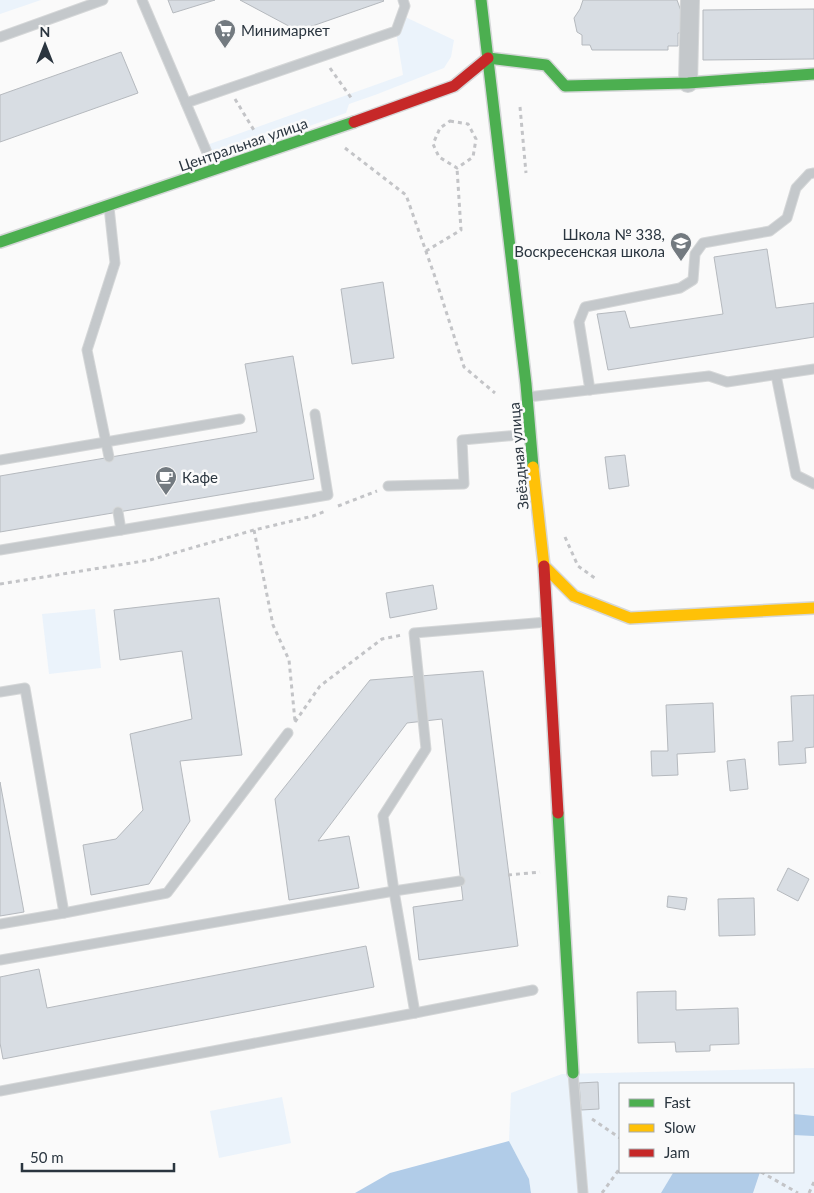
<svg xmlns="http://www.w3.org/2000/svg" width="814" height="1193" viewBox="0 0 814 1193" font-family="Lato,sans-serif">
<rect width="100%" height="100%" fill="#fafafa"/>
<g fill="#ebf3fb" fill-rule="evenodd">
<path d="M 0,0 L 41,0 L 0,14 Z"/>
<path d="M 401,15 L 454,40 L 451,57 L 444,68 L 375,95 L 349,104 L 346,113 L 211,161 L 204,146 L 403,75 L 396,31 Z"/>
<path d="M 95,609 L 101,668 L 49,674 L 42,614 Z"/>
<path d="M 814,1068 L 814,1193 L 531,1193 L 529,1179 L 509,1141 L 511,1093 L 562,1074 ZM 620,1084 L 793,1084 L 793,1172 L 620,1172 Z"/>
<path d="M 282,1097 L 291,1143 L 219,1158 L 210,1111 Z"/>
</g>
<g fill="#b1cce8">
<path d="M 793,1114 L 814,1116 L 814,1136 L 793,1135 Z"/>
<path d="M 509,1141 L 529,1179 L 531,1193 L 355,1193 L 390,1173 Z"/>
<path d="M 676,1172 L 760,1172 L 753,1193 L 661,1193 L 673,1173 Z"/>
</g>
<g fill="#d8dde3" stroke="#b5b9be">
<path d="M 168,0 L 215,0 L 173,13 Z"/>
<path d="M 240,0 L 383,0 L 384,1 L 298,31 Z"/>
<path d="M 583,0 L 677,0 L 681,11 L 681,33 L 678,33 L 678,46 L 668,46 L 668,50 L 592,50 L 590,45 L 582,45 L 582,35 L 577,32 L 574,18 L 580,9 Z"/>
<path d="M 814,9 L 814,59 L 703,60 L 703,10 Z"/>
<path d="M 121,52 L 138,93 L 0,142 L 0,95 Z"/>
<path d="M 767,249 L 776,308 L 814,303 L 814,337 L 608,370 L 597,314 L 625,311 L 630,328 L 723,314 L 714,257 Z"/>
<path d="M 383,282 L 394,358 L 352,364 L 341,289 Z"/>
<path d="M 293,356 L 314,479 L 0,532 L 0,476 L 257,432 L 245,364 Z"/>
<path d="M 625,455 L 629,486 L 609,489 L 605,457 Z"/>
<path d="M 433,585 L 437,609 L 390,618 L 386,593 Z"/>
<path d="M 219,598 L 242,755 L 180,761 L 190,821 L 149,884 L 91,895 L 83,845 L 116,839 L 143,810 L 130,734 L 192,719 L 182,651 L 120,660 L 114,610 Z"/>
<path d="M 483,671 L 518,946 L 419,960 L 413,907 L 463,900 L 442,719 L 407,723 L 318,841 L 349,836 L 359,888 L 289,900 L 275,799 L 370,680 Z"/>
<path d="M 814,695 L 814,747 L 805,748 L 806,763 L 779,765 L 778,742 L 793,741 L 791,696 Z"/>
<path d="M 713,703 L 715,752 L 677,754 L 678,775 L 652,776 L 651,751 L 668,751 L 666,705 Z"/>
<path d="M 745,759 L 748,789 L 730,791 L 727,761 Z"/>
<path d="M 0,782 L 24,912 L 0,916 Z"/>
<path d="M 788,868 L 809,879 L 798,901 L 777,890 Z"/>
<path d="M 668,896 L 687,898 L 685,910 L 667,907 Z"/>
<path d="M 754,898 L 755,935 L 719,936 L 718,899 Z"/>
<path d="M 366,946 L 374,987 L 3,1059 L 0,1043 L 0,977 L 39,969 L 47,1008 Z"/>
<path d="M 676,991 L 676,1010 L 738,1008 L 739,1044 L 710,1045 L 710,1051 L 676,1052 L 675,1042 L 638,1043 L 637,992 Z"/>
<path d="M 598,1082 L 599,1109 L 581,1110 L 579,1083 Z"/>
</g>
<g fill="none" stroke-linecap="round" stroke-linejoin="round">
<g stroke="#d5d7d8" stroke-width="11">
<g id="lane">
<path d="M 142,0 L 214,169"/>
<path d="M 0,37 L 103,0"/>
<path d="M 186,103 L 396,31 L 405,6 L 403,0"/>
<path d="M 776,375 L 796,475 L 814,484"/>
<path d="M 590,390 L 579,322 L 585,307 L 680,288 L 693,280 L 695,254 L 703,243 L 770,231 L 787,218 L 796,188 L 809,174 L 814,173"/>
<path d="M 528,397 L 709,376 L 727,382 L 814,369"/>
<path d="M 109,457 L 87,350 L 115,263 L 109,207"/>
<path d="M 0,460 L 240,419"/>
<path d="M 388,486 L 464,484 L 462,440 L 530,434"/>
<path d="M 121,530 L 328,495 L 315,414"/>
<path d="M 0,550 L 121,530 L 118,512"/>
<path d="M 0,692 L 25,688 L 64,913 L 0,924"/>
<path d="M 460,881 L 394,891 L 383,816 L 426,749 L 414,633 L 547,622"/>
<path d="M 64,913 L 167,893 L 288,733"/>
<path d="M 0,960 L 394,891 L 415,1013 L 0,1091"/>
<path d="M 415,1013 L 533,990"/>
<path d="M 573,1073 L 583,1193"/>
</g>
</g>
<g stroke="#d5d7d8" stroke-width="20">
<path id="street" d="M 688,83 L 690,0"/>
</g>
<g stroke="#d5d7d8" stroke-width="14">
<g id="fast">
<path d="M 481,0 L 526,384 L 533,467"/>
<path d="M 488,58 L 546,65 L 565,86 L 688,83 L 814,74"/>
<path d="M 0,242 L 354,122"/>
<path d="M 558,813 L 573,1073"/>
</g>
</g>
<g stroke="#d5d7d8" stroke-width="14">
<path id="slow" d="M 533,467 L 544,566 L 574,596 L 630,618 L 814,608"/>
</g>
<g stroke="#d5d7d8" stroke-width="14">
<g id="jam">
<path d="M 354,122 L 454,86 L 488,58"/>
<path d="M 544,566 L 558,813"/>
</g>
</g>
<g stroke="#c3c4c7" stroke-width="3" stroke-dasharray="4 4" stroke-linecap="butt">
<path d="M 330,68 L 352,99"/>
<path d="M 235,99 L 255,132"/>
<path d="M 520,107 L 526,173"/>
<path d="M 450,121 L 468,124 L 476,139 L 473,157 L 457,168 L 439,157 L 433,144 L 440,128 Z"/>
<path d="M 345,148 L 406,195 L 434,274 L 464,367 L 495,393"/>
<path d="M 426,251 L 461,230 L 457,168"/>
<path d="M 338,506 L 377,491"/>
<path d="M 254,530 L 273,625 L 289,660 L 295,721"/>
<path d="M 565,537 L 578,566 L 596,579"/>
<path d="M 0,584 L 150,560 L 254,530 L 313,516 L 326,511"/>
<path d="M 295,722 L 320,686 L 382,639 L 402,635"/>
<path d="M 508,875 L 540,872"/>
<path d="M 592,1119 L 620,1138"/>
<path d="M 761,1172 L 798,1193"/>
<path d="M 602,1193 L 620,1168"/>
<path d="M 809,1193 L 814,1182"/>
</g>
<use href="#lane" stroke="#c4c8cb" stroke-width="9"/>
<use href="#street" stroke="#c4c8cb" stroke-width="18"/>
<use href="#fast" stroke="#4caf50" stroke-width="11"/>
<use href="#slow" stroke="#ffc107" stroke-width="11"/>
<use href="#jam" stroke="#c62828" stroke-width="11"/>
</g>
<defs>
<g id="supermarket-pin" transform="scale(1.125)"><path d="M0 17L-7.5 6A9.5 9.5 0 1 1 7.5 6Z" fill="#737a80" stroke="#fafafa"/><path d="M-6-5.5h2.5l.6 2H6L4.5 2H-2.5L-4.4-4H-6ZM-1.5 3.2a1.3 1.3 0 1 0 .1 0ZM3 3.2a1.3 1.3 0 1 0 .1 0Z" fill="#fff"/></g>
<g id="school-pin" transform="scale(1.125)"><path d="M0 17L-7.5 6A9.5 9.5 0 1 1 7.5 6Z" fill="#737a80" stroke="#fafafa"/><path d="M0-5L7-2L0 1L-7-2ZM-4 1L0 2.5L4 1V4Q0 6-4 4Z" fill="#fff"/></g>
<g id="cafe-pin" transform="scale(1.125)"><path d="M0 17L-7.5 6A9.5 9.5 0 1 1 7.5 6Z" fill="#737a80" stroke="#fafafa"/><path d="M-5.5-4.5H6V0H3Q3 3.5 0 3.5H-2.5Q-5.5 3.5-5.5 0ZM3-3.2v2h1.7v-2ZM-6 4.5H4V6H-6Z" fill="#fff"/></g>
</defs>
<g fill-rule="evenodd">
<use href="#supermarket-pin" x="225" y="30"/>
<use href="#school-pin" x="681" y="243"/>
<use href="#cafe-pin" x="166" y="477"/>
</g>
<g text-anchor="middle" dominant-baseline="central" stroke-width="5" stroke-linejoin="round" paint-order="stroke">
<g font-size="15" fill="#2a353f" stroke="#fafafa" text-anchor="start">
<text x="241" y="30">Минимаркет</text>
<text x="665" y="234" text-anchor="end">Школа № 338,<tspan x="665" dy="17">Воскресенская школа</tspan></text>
<text x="182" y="477">Кафе</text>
</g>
<g font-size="15" fill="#2a353f" stroke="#fafafa">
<text transform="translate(243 144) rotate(-19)">Центральная улица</text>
<text transform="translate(518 456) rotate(-95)">Звёздная улица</text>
</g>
</g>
<rect x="619" y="1083" width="175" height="90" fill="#fafafa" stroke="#a7abaf"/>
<rect x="629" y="1099" width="25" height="8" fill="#4caf50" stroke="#a7abaf"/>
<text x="664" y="1108" font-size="15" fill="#2a353f">Fast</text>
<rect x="629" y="1124" width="25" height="8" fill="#ffc107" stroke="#a7abaf"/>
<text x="664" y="1133" font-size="15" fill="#2a353f">Slow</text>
<rect x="629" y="1149" width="25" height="8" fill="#c62828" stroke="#a7abaf"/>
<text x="664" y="1158" font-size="15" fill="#2a353f">Jam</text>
<g transform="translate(45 45)" stroke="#fafafa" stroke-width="4" paint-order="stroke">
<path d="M0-4L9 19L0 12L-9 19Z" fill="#2a353f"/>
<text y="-8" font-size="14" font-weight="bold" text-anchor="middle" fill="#2a353f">N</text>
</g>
<path d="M22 1163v8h152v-8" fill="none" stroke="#2a353f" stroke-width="2.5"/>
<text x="30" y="1163" font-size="15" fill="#2a353f" stroke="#fafafa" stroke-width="4" paint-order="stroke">50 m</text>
</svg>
